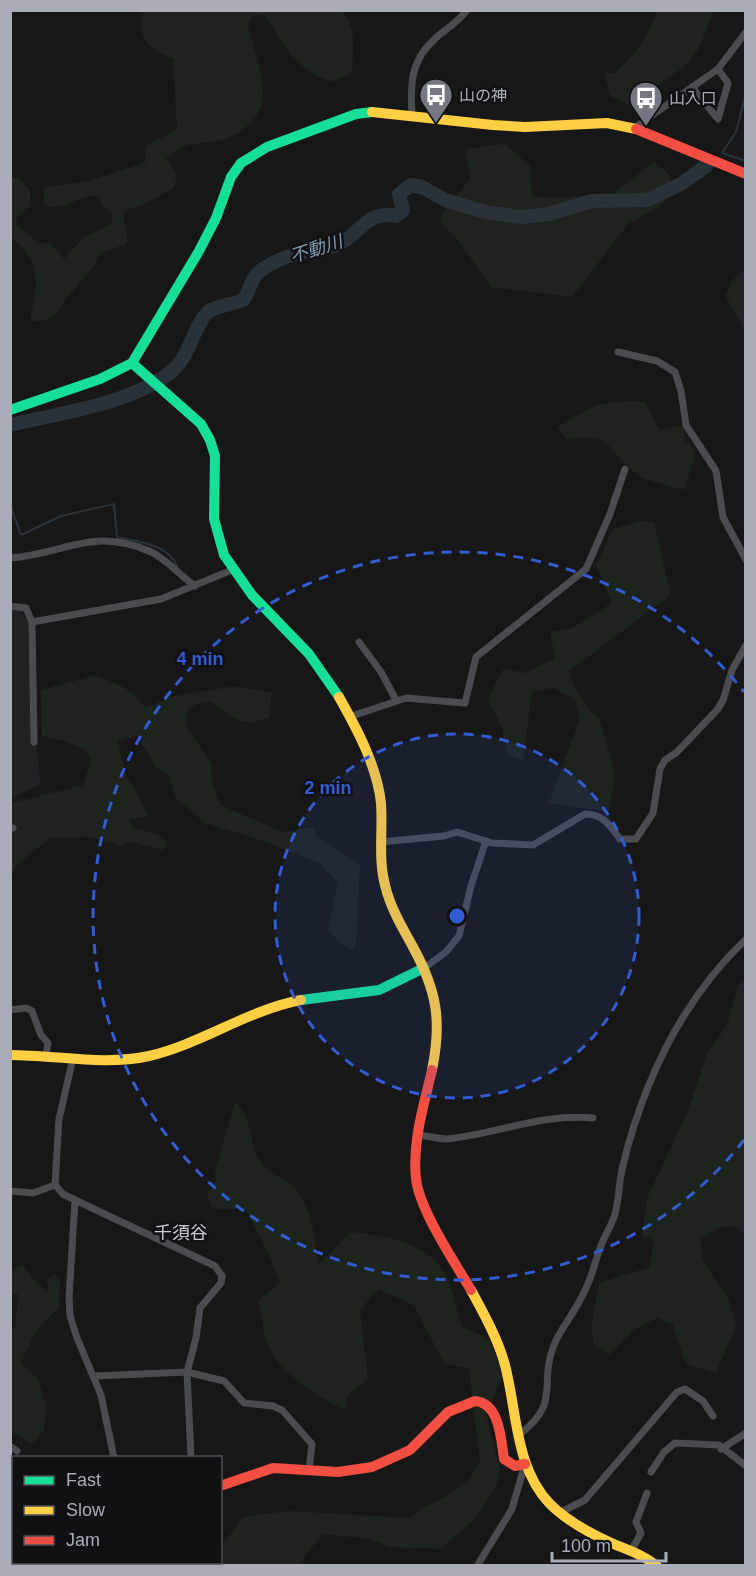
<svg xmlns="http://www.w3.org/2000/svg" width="756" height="1576" viewBox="0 0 756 1576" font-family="Arial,'Noto Sans JP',sans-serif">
<rect width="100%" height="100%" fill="#171717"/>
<path fill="#212123" d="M 10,608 L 21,611 L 31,628 L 32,743 L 36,744 L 41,784 L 11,798 Z"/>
<g fill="#1d241e">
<path d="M 342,11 C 357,31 354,50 351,74 L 330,82 C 306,71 294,61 280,39 C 274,30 272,22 264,15 L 253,16 L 248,24 C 254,56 279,103 245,128 C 235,135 229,139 217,141 C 197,143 180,144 166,159 L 177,174 L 174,188 L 144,204 L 125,210 C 121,222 130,231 126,244 L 99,254 L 96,263 L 62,304 C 59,317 44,321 32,322 L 30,320 C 37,286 43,260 11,238 L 11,178 L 18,178 L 30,191 L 30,205 L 16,219 L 17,226 L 39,243 L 50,243 L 64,259 L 83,238 L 110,225 L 113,219 L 111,211 L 101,206 L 99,197 C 79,192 61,216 43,203 L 44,188 L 91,180 L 145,163 L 146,146 L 177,129 L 173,59 C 150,50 134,36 144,11 Z"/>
<path d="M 658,11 L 714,11 L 699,48 L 684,67 L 628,105 L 610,96 L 604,73 L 615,73 C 636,54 648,37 658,11 Z"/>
<path d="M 505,144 L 530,166 L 532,196 L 550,198 L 613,194 L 654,162 L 670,175 L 673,191 L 659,207 L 628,224 L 572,297 L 491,287 L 456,237 L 440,222 L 445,210 L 470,179 L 465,149 Z"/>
<path d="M 745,269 L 745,331 L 725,295 L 733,280 Z"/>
<path d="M 631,401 L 645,402 L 659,430 L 686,425 L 684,439 L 695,451 L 695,455 L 684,490 L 645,479 L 632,470 L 604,441 L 587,437 L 568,440 L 557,427 L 598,404 Z"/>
<path d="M 642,521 L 654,523 L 671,595 L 569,671 L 573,685 L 590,711 L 600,720 L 615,775 L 609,812 L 549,803 L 580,719 L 575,700 L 554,688 L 532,691 L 523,760 L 508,755 L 501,725 L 488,699 L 503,669 L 526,673 L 555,658 L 550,632 L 573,628 L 612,603 L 596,565 L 613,529 Z"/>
<path d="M 93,676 C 115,682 132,688 145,708 L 174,696 L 235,686 L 272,693 L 269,717 C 242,730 233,717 211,702 L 194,705 L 187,711 L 186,727 L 212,764 L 211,778 L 220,805 L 283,832 L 314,827 L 317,837 L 360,865 L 356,944 L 352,949 L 342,944 L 328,930 L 338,883 L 320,863 L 252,837 L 205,823 L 175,797 L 170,777 L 156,767 L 137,736 L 118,741 L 125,773 L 149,816 L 129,820 L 132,828 L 159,835 L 167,843 L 163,850 L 131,842 L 120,845 L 90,837 L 50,838 L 18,864 L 11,875 L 11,803 L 83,785 L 91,760 L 86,750 L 65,741 L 42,736 L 41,690 Z"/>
<path d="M 745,978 L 745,1234 L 732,1226 L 718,1228 L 700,1239 L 703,1260 L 729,1300 L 736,1326 L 716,1373 L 686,1364 L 673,1325 L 657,1318 L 632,1331 L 610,1355 L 594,1345 L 591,1327 L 599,1283 L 650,1267 L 654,1240 L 642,1236 L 647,1198 L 687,1114 L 707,1054 L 727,1025 L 738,985 Z"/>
<path d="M 235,1102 C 255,1121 247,1142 260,1161 C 268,1174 282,1176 293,1186 C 311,1202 315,1241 319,1264 L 351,1232 C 383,1236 422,1241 443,1270 C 451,1282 457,1312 462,1327 L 488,1338 L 504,1373 L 486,1413 L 500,1470 L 497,1485 L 474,1520 L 440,1549 L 389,1547 L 371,1539 L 323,1534 L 298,1565 L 206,1566 L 207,1563 L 220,1562 L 221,1548 L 243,1517 L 289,1511 L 411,1518 L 424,1507 L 447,1496 L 468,1480 L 480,1462 L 469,1369 L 444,1363 L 414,1306 L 379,1289 L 360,1310 L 368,1378 L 347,1397 L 345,1410 C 313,1393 276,1374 265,1337 C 262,1325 263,1313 258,1301 L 280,1283 C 270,1257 260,1232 244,1209 L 213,1209 L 207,1195 L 216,1180 L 215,1172 Z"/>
<path d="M 22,1265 L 37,1284 L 49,1291 L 47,1280 L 54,1275 L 60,1280 L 59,1309 C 39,1323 30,1341 21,1363 L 38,1379 L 46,1406 L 44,1430 L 32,1444 L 11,1432 L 11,1329 L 14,1328 L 19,1295 L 11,1293 L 11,1271 Z"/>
</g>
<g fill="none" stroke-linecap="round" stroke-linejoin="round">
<g stroke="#2a3239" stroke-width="2">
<path d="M 746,94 L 736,132 L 722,153 L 746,161"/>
<path d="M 10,505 L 21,535 L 61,516 L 114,504 L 117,537 C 138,542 168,544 177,566"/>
</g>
<path stroke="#2a3239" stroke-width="14" d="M 10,425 C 60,413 132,404 172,371 C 190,357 192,328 208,312 C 217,305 233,305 243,300 C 250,292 250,279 259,272 C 273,260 297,253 315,249 C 322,247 330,248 337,245 C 362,234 365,210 396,216 L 403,210 L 399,194 L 411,185 L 422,187 L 445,200 L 485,212 L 521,217 L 549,214 L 592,201 L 647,200 L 681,184 L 706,166"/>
<g stroke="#4b4c50" stroke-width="7">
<path d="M 692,87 L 718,119 L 728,83 L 718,69"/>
<path d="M 412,114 C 410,81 411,59 438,36 C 448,28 459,21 467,10"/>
<path d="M 634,128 L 718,69 L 746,32"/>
<path d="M 618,352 L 657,361 L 675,372 L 681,391 L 686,425 L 716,471 L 723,517 L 746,560"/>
<path d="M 10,558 C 65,554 94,526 151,552 C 166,559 181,576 195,586"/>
<path d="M 10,606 L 26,608 L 32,622 L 34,742"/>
<path d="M 32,622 L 161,599 L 232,570"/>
<path d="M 359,642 L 381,672 L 396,700"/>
<path d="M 349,717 L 406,698 L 465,703 L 476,657 L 586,569 L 610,514 L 625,469"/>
<path d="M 10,828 L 13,828"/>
<path d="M 380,842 L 444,836 L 457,832 L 492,843 L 533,845 L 585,814 C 604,814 610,826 620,839 L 636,839 L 653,813 L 660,769 L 665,760 L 677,752 L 718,709 L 723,700 L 732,670 L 746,645"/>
<path d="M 424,968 L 446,952 L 459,936 L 471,886 L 486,841"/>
<path d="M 10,1010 L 26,1008 L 32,1011 L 41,1035 L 48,1043 L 46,1055"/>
<path d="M 73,1058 L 59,1119 L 55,1185 L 63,1194 L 75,1200 L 215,1266 L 222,1276 L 221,1283 L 200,1308 L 196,1338 L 187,1372 L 191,1458"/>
<path d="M 419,1135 C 428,1136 438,1139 447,1139 C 496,1134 543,1113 593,1118"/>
<path d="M 10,1191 L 33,1193 L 55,1185"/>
<path d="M 75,1200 L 69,1297 L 70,1316 L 77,1338 L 101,1395 L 114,1458"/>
<path d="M 94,1376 L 187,1372 L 224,1381 L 244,1403 L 273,1406 L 282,1410 L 312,1444 L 309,1470"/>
<path d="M 520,1434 C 562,1402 538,1385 554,1345 C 560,1330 571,1317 579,1302 C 589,1285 593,1270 599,1251 C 603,1238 611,1227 615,1214 C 619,1199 619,1183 622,1169 C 643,1082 681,1001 746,939"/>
<path d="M 10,1446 L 17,1451"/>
<path d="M 721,1449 L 746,1433"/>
<path d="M 651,1472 L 664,1452 L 675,1443 L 719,1445 L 746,1466"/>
<path d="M 561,1512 L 585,1500 L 677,1392 L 685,1389 L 703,1401 L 713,1416"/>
<path d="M 631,1551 L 641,1533 L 636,1522 L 647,1493"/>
<path d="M 10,1561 L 14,1561"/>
<path d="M 21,1562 L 39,1566"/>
<path d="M 88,1566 L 88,1562"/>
<path d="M 477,1566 L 512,1509 L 525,1464"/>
</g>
<g stroke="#16e098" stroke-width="10">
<path d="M 132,363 L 201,424 L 210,440 L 215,456 L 214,519 L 224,555 L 252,595 L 309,654 L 339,697"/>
<path d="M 10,410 L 100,379 L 132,363 L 199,251 L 216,218 L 231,177 L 241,163 L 267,147 L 356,114 L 372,112"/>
<path d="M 301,1000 L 379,990 L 424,968"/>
<path d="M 163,1566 L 164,1562"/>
</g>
<g stroke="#ffcf43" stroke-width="10">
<path d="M 372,112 L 493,125 L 525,127 L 607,123 L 636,129"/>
<path d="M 339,697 C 357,729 377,766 381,803 C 383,830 378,858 385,885 C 390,907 402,927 413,947 C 437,991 442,1021 432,1070"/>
<path d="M 10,1055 C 56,1055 104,1066 149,1056 C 201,1044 248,1010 301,1000"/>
<path d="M 471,1290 C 484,1314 498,1339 505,1365 C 517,1411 515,1468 550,1504 C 568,1522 593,1535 616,1545 C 631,1551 645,1556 657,1566"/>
</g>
<g stroke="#f24e42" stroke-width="10">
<path d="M 636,129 L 746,174"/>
<path d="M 432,1070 C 424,1105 412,1142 416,1179 C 420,1211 454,1261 471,1290"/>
<path d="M 220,1486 L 273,1468 L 338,1472 L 372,1467 L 410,1450 L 448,1412 L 475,1401 C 500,1403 501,1440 504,1459 L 515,1466 L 525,1464"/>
</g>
</g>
<circle cx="457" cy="916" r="182" fill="#325cd3" fill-opacity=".12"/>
<g fill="none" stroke="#325cd3" stroke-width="3" stroke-dasharray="10 8">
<circle cx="457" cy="916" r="182"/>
<path d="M744 1140A364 364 0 1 1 744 692"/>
</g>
<defs>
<g id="bus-pin" transform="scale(1.725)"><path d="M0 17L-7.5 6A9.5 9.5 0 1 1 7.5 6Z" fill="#757880" stroke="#111113"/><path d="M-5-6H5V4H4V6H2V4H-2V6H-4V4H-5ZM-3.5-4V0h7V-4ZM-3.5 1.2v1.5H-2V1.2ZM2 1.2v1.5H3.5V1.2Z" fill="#fff"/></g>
</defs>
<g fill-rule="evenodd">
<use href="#bus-pin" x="436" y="95"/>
<use href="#bus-pin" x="646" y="98"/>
</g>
<g text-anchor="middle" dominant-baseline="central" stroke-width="5" stroke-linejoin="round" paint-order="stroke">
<g font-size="16" fill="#a8adb8" stroke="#111113" text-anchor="start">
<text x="459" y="95">山の神</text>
<text x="669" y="98">山入口</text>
</g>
<g font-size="18" font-style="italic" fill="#7f9bb3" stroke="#111113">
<text transform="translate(316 249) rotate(-18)">不動川</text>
</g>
<g font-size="18" fill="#c9ccd4" stroke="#111113">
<text x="181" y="1233">千須谷</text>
</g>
</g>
<circle cx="457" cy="916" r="9" fill="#325cd3" stroke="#111113" stroke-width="3"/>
<g font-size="18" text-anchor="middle" font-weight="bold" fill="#325cd3" stroke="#111113" stroke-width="5" stroke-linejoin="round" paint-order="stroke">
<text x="200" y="665">4 min</text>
<text x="328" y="794">2 min</text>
</g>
<rect width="756" height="1576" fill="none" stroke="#a8adb8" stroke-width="24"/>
<rect x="12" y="1456" width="210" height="108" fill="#111113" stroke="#4d4f55" stroke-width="1.5"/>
<rect x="24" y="1476" width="30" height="9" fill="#16e098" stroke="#4d4f55" stroke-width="1.5"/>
<text x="66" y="1486" font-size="18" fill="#a8adb8">Fast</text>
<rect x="24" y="1506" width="30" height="9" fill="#ffcf43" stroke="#4d4f55" stroke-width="1.5"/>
<text x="66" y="1516" font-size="18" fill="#a8adb8">Slow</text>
<rect x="24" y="1536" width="30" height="9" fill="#f24e42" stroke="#4d4f55" stroke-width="1.5"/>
<text x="66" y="1546" font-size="18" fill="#a8adb8">Jam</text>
<path d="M552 1552v9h114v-9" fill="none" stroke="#a8adb8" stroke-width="3"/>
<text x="561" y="1552" font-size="18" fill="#a8adb8" stroke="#111113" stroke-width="4.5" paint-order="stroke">100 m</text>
</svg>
